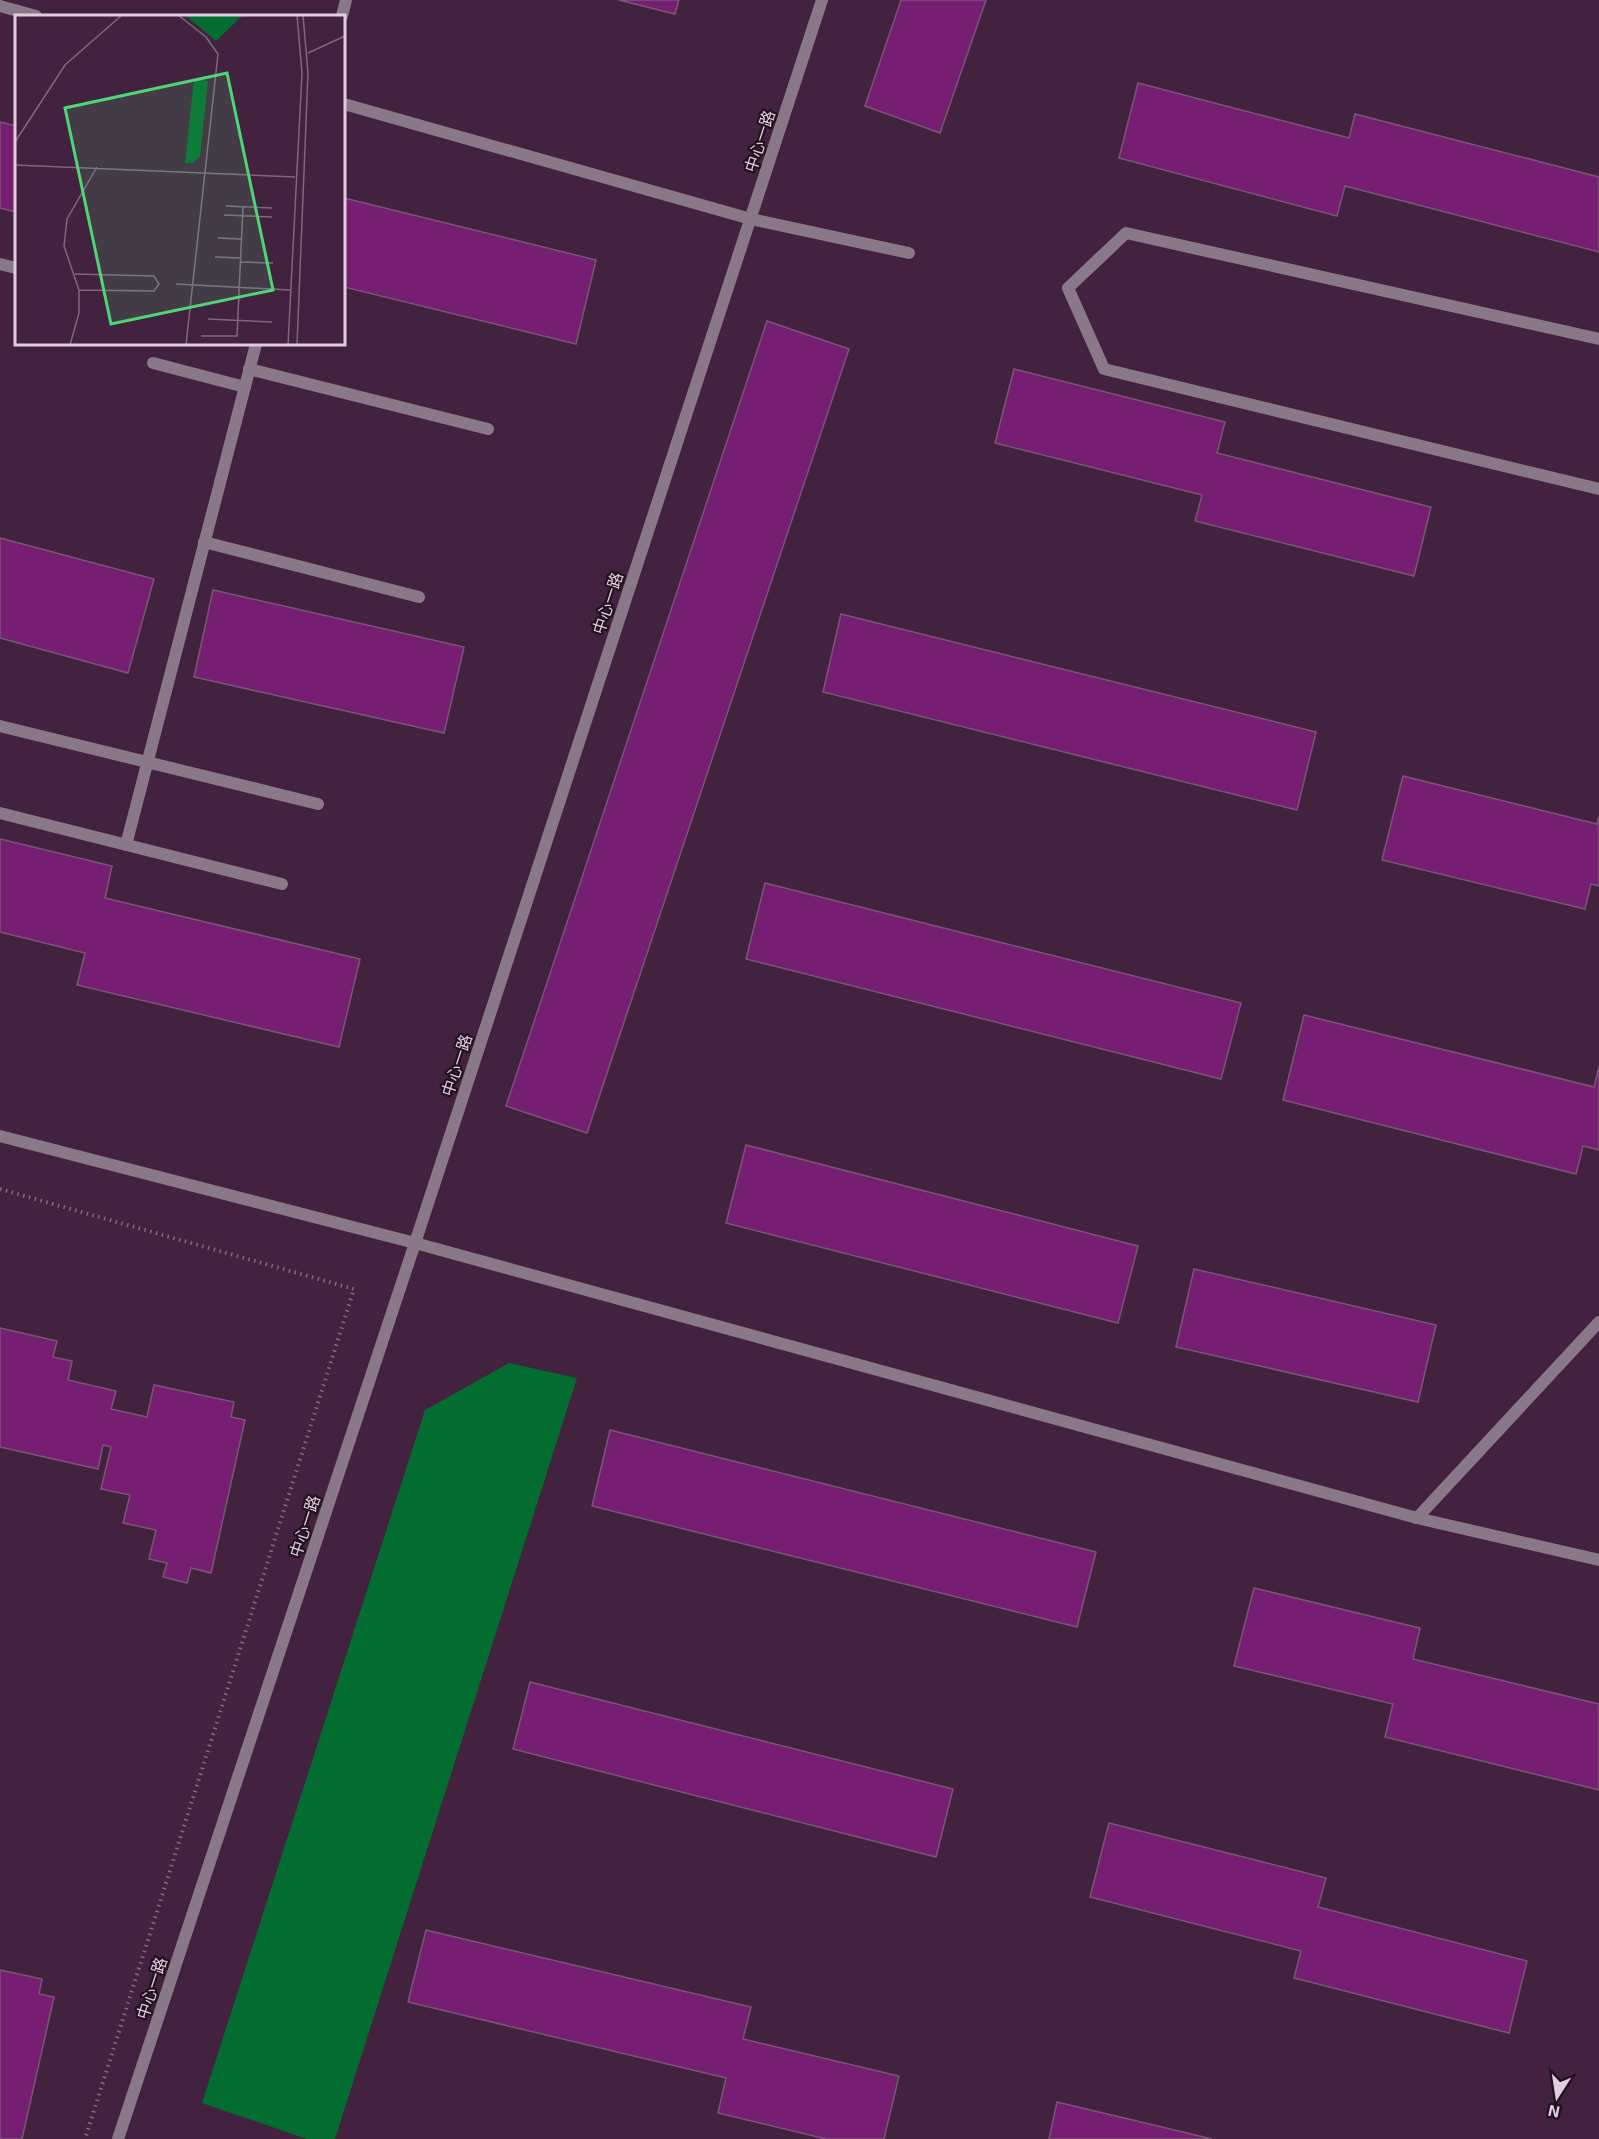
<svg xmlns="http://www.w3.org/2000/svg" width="1599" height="2139" viewBox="0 0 1599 2139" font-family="'Exo 2','Noto Sans SC',sans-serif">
<rect width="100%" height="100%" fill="#42223f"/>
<path fill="#036c30" d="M 509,1363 L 577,1378 L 335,2139 L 307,2139 L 202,2103 L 425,1410 Z"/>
<g fill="#761e72" stroke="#795676" stroke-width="1.5">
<path d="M 619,0 L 679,0 L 675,14 Z"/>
<path d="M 901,0 L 986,0 L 940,133 L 865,106 Z"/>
<path d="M 1138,83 L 1349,138 L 1355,114 L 1599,177 L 1599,252 L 1345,186 L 1337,216 L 1119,158 Z"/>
<path d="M 0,122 L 16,126 L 16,212 L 0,208 Z"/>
<path d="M 344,198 L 596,260 L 576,344 L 344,287 Z"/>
<path d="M 767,321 L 849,349 L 587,1133 L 506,1106 Z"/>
<path d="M 1014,369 L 1225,422 L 1217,453 L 1431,507 L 1414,576 L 1195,521 L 1202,495 L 995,443 Z"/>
<path d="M 0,538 L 154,579 L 128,673 L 0,638 Z"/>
<path d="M 213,590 L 464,647 L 444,733 L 194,677 Z"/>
<path d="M 841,614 L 1316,732 L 1297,810 L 823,692 Z"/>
<path d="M 1403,776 L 1597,824 L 1599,816 L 1599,886 L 1591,884 L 1585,909 L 1382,860 Z"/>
<path d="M 0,839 L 112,866 L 105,898 L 360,959 L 339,1047 L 77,985 L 85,953 L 0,932 Z"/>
<path d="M 765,883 L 1241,1003 L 1221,1079 L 746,959 Z"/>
<path d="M 1304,1015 L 1594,1087 L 1599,1066 L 1599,1150 L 1583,1146 L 1576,1174 L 1283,1100 Z"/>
<path d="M 746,1145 L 1138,1246 L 1118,1323 L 726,1223 Z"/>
<path d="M 1194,1269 L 1436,1325 L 1418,1402 L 1176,1347 Z"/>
<path d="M 0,1328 L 57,1341 L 53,1357 L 72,1361 L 68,1380 L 116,1391 L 111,1409 L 147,1417 L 154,1385 L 234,1402 L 231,1417 L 245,1420 L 211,1573 L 191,1568 L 187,1583 L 163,1577 L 167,1563 L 149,1559 L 156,1530 L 123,1523 L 130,1495 L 101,1489 L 111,1447 L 103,1445 L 98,1469 L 0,1447 Z"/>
<path d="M 610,1430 L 1096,1552 L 1077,1627 L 592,1506 Z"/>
<path d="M 1254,1588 L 1420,1628 L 1413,1659 L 1599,1704 L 1599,1790 L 1385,1737 L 1393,1704 L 1234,1666 Z"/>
<path d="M 530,1682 L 953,1789 L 936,1857 L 513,1749 Z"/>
<path d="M 1109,1823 L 1326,1878 L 1318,1907 L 1527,1961 L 1509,2033 L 1294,1978 L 1301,1951 L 1090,1897 Z"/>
<path d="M 426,1930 L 751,2007 L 743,2039 L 899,2076 L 884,2139 L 826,2139 L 718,2113 L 726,2078 L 408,2002 Z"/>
<path d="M 0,1970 L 42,1979 L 39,1994 L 54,1997 L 22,2139 L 0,2139 Z"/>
<path d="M 1057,2102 L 1212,2139 L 1049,2139 Z"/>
</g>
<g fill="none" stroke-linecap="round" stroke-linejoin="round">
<path stroke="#846981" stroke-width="4" stroke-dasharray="1.5 4.5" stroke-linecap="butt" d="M 0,1189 L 354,1289 L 85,2139"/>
<g stroke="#897887" stroke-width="12">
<path d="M 751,219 L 909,253"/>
<path d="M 1599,339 L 1126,233 L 1068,288 L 1104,369 L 1599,489"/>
<path d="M 1417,1518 L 1599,1322"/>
</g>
<g stroke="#897887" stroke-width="12">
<path d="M 0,6 L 36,16"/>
<path d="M 342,16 L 346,0"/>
<path d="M 344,104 L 751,219"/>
<path d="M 0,264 L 16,268"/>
<path d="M 153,363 L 245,387"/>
<path d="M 249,369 L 488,429"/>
<path d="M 204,542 L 419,597"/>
<path d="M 0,726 L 318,804"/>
<path d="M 0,813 L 282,884"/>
<path d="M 126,845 L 256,344"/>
<path d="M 0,1136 L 415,1243 L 1417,1518 L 1599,1560"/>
<path d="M 118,2139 L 415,1243 L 822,0"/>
</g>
</g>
<g text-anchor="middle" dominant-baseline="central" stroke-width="4.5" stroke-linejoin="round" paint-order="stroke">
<g font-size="16" fill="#e2cddf" stroke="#20121f">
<text transform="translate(759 141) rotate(-72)">中心一路</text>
<text transform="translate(607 603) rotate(-72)">中心一路</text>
<text transform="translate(456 1065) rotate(-72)">中心一路</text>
<text transform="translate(304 1526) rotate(-72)">中心一路</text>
<text transform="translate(151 1988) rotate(-72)">中心一路</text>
</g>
</g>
<g transform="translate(15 15)">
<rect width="330" height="330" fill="#42223f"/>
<path d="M 170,0 L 228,0 L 201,26 ZM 179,64 L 193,66 L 185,141 L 178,148 L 170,148 Z" fill="#036c30"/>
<path fill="none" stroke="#82667f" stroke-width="1.5" d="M 163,0 L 191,22 L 203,39 L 171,330M 293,38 L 330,21M 0,127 L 50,50 L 107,0M 0,150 L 280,162M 211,191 L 257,193M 209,200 L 257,202M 203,223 L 226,224M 200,242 L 225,243M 225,247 L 258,248M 60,259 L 139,261 L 144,269 L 139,276 L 64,275M 161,269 L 275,275M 193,304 L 257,307M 186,321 L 222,321 L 228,192M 55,330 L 64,298 L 64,275 L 49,231 L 52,204 L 82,152M 273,330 L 287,58 L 282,0M 282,330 L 293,58 L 288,0"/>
<path fill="#4bd677" fill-opacity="0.15" stroke="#4bd677" stroke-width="3" d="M 212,58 L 258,275 L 96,309 L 50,93 Z"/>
<rect width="330" height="330" fill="none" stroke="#e2cddf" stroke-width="3"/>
</g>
<g transform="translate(1557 2097) rotate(192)" stroke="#20121f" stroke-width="4.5" paint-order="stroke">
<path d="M0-4.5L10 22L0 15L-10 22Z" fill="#e2cddf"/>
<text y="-9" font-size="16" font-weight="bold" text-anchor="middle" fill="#e2cddf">N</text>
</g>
</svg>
